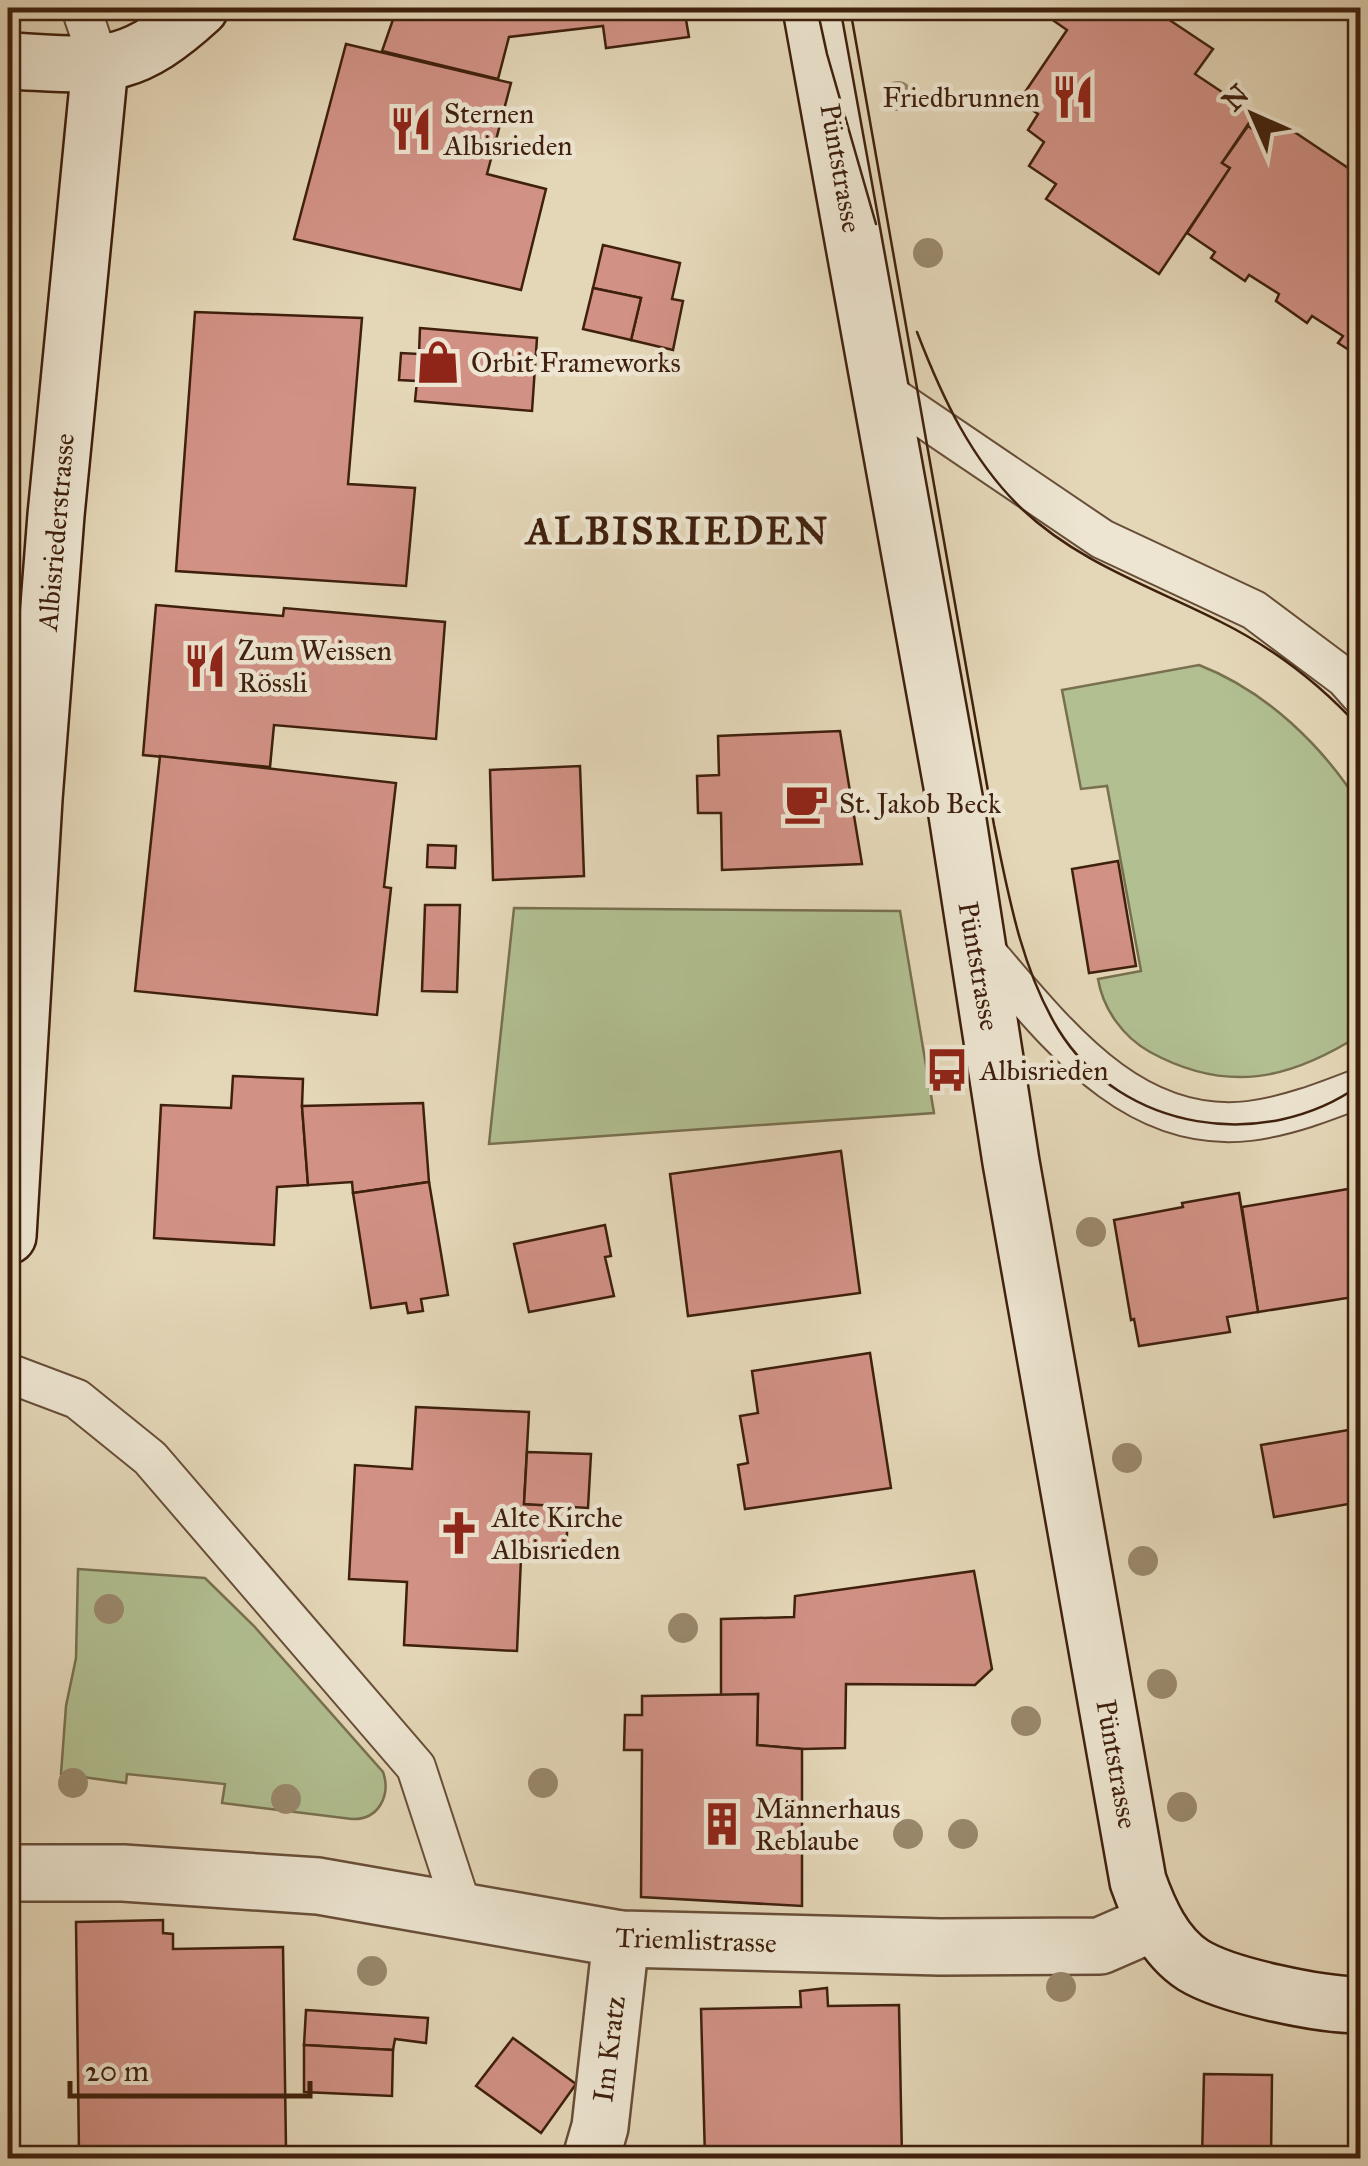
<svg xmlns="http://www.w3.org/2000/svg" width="1368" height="2166" viewBox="0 0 1368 2166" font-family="'IM FELL Great Primer',serif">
<rect width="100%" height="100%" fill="#e4d7b8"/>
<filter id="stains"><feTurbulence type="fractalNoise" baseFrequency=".002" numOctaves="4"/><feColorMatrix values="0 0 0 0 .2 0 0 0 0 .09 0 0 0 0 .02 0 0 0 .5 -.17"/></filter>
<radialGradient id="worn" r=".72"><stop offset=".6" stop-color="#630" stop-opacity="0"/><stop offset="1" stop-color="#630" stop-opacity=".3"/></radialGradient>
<g fill="#b1bf91" stroke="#78704f" stroke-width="2.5">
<path d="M 1199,665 C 1266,691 1322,745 1360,805 L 1360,1035 C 1289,1080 1227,1094 1150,1052 C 1123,1037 1103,1009 1098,979 L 1141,971 L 1107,786 L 1081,789 L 1062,690 Z"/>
<path d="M 514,908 L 900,911 L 934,1113 L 489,1144 Z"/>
<path d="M 78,1569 L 205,1578 L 254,1626 L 383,1772 C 391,1795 379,1820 352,1819 L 222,1803 L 225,1784 L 127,1774 L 126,1783 L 61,1774 L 66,1706 L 76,1658 Z"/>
</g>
<g fill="#d19185" stroke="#3f200d" stroke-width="2.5">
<path d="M 397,8 L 684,8 L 689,37 L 606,48 L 603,26 L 509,37 L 498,79 L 382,51 Z"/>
<path d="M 1063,8 L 1118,8 L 1128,13 L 1153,9 L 1213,49 L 1195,74 L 1255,114 L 1222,163 L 1230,168 L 1159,274 L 1046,199 L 1056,184 L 1029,166 L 1044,142 L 1028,130 L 1038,114 L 1019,101 L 1067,30 L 1054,21 Z"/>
<path d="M 346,44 L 511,83 L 487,174 L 546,189 L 521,290 L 294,239 Z"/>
<path d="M 1275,119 L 1360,176 L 1360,357 L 1338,343 L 1343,336 L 1312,316 L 1307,323 L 1276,301 L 1279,294 L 1249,275 L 1245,281 L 1211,258 L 1215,252 L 1187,233 L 1230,168 L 1222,163 L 1248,126 L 1263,136 Z"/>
<path d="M 603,245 L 680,263 L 672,299 L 683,301 L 673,350 L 631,340 L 641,298 L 593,288 Z"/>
<path d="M 593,288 L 641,298 L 631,340 L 583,329 Z"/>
<path d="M 195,312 L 362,318 L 348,484 L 415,488 L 406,586 L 176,571 Z"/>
<path d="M 420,328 L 537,338 L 532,411 L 415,401 L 417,381 L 399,380 L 401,353 L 419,354 Z"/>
<path d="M 156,605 L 283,616 L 284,608 L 445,622 L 436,739 L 274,725 L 270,767 L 143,755 Z"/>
<path d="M 840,731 L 862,864 L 722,870 L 721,813 L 698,813 L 697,776 L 719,775 L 718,736 Z"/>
<path d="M 160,756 L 396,783 L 384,887 L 391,888 L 377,1015 L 135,991 Z"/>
<path d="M 580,766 L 584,876 L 493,880 L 490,770 Z"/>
<path d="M 428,845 L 456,846 L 455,868 L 427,867 Z"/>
<path d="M 1118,861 L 1136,966 L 1089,973 L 1072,869 Z"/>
<path d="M 425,905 L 460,905 L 457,992 L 422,991 Z"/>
<path d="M 233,1076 L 303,1079 L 302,1106 L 308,1185 L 277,1187 L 274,1245 L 154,1238 L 161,1105 L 231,1108 Z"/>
<path d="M 423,1103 L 429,1182 L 353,1193 L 352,1182 L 308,1185 L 302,1106 Z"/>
<path d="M 841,1151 L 860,1293 L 688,1316 L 670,1174 Z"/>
<path d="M 429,1182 L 448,1295 L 421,1299 L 423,1311 L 408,1313 L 406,1303 L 371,1308 L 353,1193 Z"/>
<path d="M 1348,1189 L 1360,1264 L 1360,1296 L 1258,1312 L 1242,1207 Z"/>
<path d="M 1239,1193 L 1258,1312 L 1227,1317 L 1230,1332 L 1139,1346 L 1134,1319 L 1131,1320 L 1114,1220 L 1183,1207 L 1182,1203 Z"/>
<path d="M 605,1225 L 611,1256 L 605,1257 L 614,1296 L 529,1312 L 514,1244 Z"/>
<path d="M 870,1353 L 891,1488 L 745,1509 L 738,1465 L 748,1463 L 740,1416 L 758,1413 L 752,1371 Z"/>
<path d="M 416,1407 L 529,1412 L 524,1504 L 568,1505 L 566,1561 L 521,1558 L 517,1651 L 404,1645 L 407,1582 L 349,1579 L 355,1465 L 412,1469 Z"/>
<path d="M 1360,1428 L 1360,1502 L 1274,1517 L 1261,1445 Z"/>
<path d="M 527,1452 L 591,1454 L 588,1508 L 524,1504 Z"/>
<path d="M 974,1571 L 992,1669 L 975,1685 L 846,1684 L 845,1748 L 802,1749 L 757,1745 L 758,1694 L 721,1696 L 721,1619 L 794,1617 L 795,1596 Z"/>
<path d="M 758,1694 L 757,1745 L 802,1749 L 802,1906 L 641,1897 L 642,1750 L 624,1750 L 625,1715 L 642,1715 L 642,1696 Z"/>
<path d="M 163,1920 L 163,1933 L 173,1934 L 173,1949 L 283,1947 L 286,2148 L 79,2153 L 76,1922 Z"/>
<path d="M 827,1988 L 828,2006 L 899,2005 L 902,2158 L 705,2158 L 701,2009 L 801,2007 L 800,1991 Z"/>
<path d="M 306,2010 L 428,2018 L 426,2043 L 395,2039 L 393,2050 L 304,2045 Z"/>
<path d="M 513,2038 L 576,2084 L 541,2133 L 476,2086 Z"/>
<path d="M 304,2045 L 393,2050 L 392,2096 L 304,2092 Z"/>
<path d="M 1204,2074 L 1272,2075 L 1271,2158 L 1202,2158 Z"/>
</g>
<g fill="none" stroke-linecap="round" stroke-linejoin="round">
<g stroke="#684e38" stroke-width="42">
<g id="lane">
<path d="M 81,8 L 100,65"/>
<path d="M 882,390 L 1102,539 L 1254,610 L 1345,678 L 1360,695"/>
<path d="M 977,942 C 1050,1024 1126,1135 1249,1121 C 1288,1116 1324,1102 1360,1088"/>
<path d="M 8,1373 L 77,1399 L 150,1458 L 416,1767 L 464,1914"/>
</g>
</g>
<g stroke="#684e38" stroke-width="60">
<g id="street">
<path d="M 8,1873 L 123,1873 L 318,1886 L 621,1939 L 940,1947 L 1100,1946 L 1153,1923"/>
<path d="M 591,2158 L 600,2127 L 621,1939"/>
</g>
</g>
<g stroke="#3f200d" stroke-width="60">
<g id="secondary">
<path d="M 811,8 L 956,808 L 1011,1162 L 1138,1881 C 1149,1912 1164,1946 1193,1965 C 1227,1986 1320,2005 1360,2005"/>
<path d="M 8,61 C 101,65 127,75 200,8"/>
<path d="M 8,1236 L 34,799 L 56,515 L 100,65"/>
</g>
</g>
<use href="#lane" stroke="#ede5d1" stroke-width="38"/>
<use href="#street" stroke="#ede5d1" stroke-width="55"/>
<use href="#secondary" stroke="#ede5d1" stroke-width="55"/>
<g stroke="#3f200d" stroke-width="2.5">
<path d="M 817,8 L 827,54 L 876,224"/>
<path d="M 850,8 L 994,825 C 1008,893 1021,968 1058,1029 C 1121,1132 1265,1153 1360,1085"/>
<path d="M 917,332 C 942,397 971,460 1022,509 C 1079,563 1152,587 1221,622 C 1273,648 1321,685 1360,728"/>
</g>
</g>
<g fill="#99886c">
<circle cx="898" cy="96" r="15"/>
<circle cx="928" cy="253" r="15"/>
<circle cx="1091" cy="1232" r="15"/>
<circle cx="1127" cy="1458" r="15"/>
<circle cx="1143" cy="1561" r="15"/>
<circle cx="109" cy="1609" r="15"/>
<circle cx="683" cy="1628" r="15"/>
<circle cx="1162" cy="1684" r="15"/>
<circle cx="1026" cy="1721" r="15"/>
<circle cx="73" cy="1783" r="15"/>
<circle cx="543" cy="1783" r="15"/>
<circle cx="286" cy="1799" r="15"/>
<circle cx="1182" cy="1807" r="15"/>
<circle cx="908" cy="1834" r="15"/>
<circle cx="963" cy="1834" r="15"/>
<circle cx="372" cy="1971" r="15"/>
<circle cx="1061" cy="1987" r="15"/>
</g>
<defs>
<g id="restaurant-bare" transform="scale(3.45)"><path d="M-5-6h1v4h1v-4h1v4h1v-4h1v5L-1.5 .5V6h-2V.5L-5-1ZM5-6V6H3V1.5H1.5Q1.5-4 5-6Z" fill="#8f2418" stroke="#ede5d1" stroke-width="2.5" paint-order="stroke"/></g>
<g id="shop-bare" transform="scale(3.45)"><path d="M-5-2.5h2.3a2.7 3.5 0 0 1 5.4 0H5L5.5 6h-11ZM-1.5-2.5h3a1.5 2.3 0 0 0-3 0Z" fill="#8f2418" stroke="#ede5d1" stroke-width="2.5" paint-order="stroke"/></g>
<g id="cafe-bare" transform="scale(3.45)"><path d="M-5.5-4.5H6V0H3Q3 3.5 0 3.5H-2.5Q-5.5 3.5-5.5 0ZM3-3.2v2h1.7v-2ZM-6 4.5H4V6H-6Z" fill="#8f2418" stroke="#ede5d1" stroke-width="2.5" paint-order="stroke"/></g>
<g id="bus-bare" transform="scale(3.45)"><path d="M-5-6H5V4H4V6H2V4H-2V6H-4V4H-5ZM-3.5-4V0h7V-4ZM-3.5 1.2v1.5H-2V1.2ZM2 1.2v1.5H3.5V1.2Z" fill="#8f2418" stroke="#ede5d1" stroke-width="2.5" paint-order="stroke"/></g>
<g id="church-bare" transform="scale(3.45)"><path d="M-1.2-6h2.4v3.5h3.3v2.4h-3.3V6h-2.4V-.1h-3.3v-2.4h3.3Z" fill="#8f2418" stroke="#ede5d1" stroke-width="2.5" paint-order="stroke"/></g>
<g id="building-bare" transform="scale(3.45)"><path d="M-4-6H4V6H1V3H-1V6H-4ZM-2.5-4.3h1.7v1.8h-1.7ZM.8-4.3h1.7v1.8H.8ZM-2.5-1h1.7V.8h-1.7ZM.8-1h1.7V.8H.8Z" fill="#8f2418" stroke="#ede5d1" stroke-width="2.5" paint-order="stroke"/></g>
</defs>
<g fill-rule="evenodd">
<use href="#restaurant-bare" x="1073" y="97"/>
<use href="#restaurant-bare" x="411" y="129"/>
<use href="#shop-bare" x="438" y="362"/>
<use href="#restaurant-bare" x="205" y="666"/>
<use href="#cafe-bare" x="806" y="803"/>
<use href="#bus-bare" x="947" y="1070"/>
<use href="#church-bare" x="459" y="1533"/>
<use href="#building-bare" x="722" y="1824"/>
</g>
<g text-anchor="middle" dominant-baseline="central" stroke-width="9" stroke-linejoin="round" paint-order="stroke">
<g font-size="28" fill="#3f200d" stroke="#ede5d1" text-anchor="start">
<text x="1040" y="97" text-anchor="end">Friedbrunnen</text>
<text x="444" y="113">Sternen<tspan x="444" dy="32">Albisrieden</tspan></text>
<text x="471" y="362">Orbit Frameworks</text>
<text x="238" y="650">Zum Weissen<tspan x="238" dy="32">Rössli</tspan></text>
<text x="839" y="803">St. Jakob Beck</text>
<text x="980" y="1070">Albisrieden</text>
<text x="492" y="1517">Alte Kirche<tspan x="492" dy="32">Albisrieden</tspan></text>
<text x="755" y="1808">Männerhaus<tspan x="755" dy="32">Reblaube</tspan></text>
</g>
<g font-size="28" fill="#3f200d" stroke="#ede5d1">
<text transform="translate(841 168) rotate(80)">Püntstrasse</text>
<text transform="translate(56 532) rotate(-85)">Albisriederstrasse</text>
<text transform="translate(979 966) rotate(80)">Püntstrasse</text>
<text transform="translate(1117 1764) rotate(80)">Püntstrasse</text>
<text transform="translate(696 1940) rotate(2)">Triemlistrasse</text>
<text transform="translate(609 2049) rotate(-83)">Im Kratz</text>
</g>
<g font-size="38" font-weight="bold" letter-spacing="2.5" fill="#3f200d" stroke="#ede5d1">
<text x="678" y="531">ALBISRIEDEN</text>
</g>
</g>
<rect width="1368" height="2166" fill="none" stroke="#e4d7b8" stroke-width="40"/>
<rect x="10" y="10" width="1348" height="2146" fill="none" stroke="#3f200d" stroke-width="5"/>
<rect x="20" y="20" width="1328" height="2126" fill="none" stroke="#3f200d" stroke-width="2.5"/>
<g transform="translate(1253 115) rotate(315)" stroke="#ede5d1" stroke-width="8" paint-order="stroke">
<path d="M0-8L18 38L0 25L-18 38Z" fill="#3f200d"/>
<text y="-15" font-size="28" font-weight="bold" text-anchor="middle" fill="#3f200d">N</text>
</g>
<path d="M70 2081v15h240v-15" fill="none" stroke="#3f200d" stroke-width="5"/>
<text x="85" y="2081" font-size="30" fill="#3f200d" stroke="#ede5d1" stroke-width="8" paint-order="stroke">20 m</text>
<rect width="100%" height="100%" filter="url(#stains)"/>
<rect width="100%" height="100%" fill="url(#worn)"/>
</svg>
